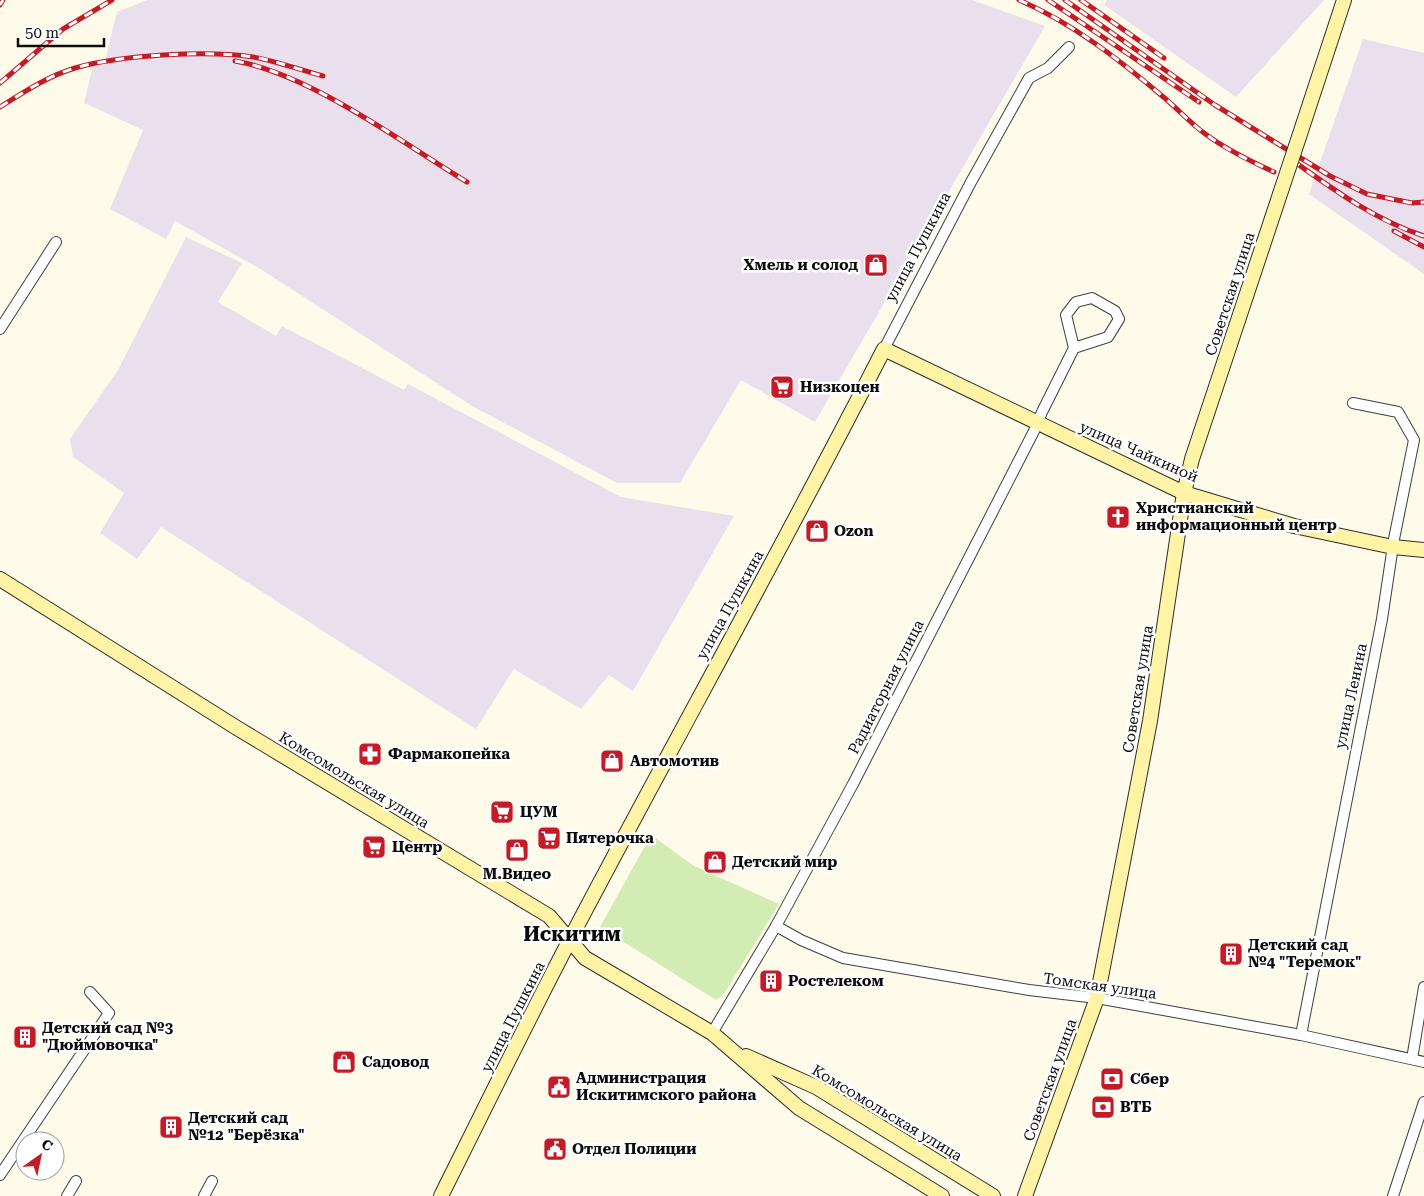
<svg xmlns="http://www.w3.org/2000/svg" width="1424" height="1196" viewBox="0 0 1424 1196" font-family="'Roboto Serif',serif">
<rect width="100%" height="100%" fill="#fffbeb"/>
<g fill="#eadfec">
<path d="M 147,0 L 972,0 L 1045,26 L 815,422 L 741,380 L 680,483 L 617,483 L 472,406 L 262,270 L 175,221 L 166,239 L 110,209 L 143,130 L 84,103 L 93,65 L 105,61 L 117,12 Z"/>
<path d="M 1107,0 L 1324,0 L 1236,97 L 1104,5 Z"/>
<path d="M 1363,39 L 1424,53 L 1424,274 L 1309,194 Z"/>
<path d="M 186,237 L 242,263 L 218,302 L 276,336 L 282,326 L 404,390 L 408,384 L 621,497 L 734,516 L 633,691 L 609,675 L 581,709 L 514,669 L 476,729 L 161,527 L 137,559 L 100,533 L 124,493 L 73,457 L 70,439 L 118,370 Z"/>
</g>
<path fill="#d2ecb3" d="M 651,835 L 694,866 L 779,904 L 724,994 L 716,1000 L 600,927 Z"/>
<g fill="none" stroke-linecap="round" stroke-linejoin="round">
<g stroke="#3f3f3f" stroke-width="12">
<g id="street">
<path d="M 0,329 L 56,242"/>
<path d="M 884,349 L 971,182 L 1029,78 L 1048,68 L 1069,47"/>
<path d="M 776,926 L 801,940 L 843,958 L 1029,990 L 1097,998 L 1301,1035 L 1424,1062"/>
<path d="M 712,1033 L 776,926 L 853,784 L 1034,431 L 1042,412 L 1074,348 L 1108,337 L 1119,319 L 1115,311 L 1092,298 L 1076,302 L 1066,315 L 1074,348"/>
<path d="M 1301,1035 L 1382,619 L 1394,539 L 1414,440 L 1398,412 L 1353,403"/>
<path d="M 1412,1059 L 1424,987"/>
<path d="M 0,1175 L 109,1013 L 90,992"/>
<path d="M 67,1196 L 76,1181"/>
<path d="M 204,1196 L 212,1181"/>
<path d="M 1393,1196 L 1424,1102"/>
</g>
</g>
<g stroke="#2e2e2e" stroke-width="16">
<g id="secondary">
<path d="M 1299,137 L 1344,0"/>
<path d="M 0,579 L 237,728 L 549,916 L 585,958 L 712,1033 L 799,1108 L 942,1196"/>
<path d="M 746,1056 L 816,1087 L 993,1196"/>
<path d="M 441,1196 C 489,1100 536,1003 586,909 C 685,722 788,537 884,349 L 1184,493 L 1294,526 L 1393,547 L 1424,550"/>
<path d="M 1025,1196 L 1097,998 L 1150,721 L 1184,493 L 1192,459 L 1282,188"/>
</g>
</g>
<use href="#street" stroke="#fff" stroke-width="10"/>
<use href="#secondary" stroke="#fff3a6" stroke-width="14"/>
<g stroke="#c51b28" stroke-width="5">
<g id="rail">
<path d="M 1019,0 C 1072,23 1117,58 1161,95 C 1176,107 1189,122 1204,133 C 1225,149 1250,161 1274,172"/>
<path d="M 1048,0 L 1199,102"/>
<path d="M 1065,0 L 1215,105 L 1330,176 L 1367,194 L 1412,203 L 1424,202"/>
<path d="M 1081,0 L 1164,58"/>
<path d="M 0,5 L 3,0"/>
<path d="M 235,61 C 310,74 401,142 467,182"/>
<path d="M 0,83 L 63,29 L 112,0"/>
<path d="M 0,107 C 24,92 48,76 75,68 C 120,55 206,50 253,57 C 277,61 300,70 323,76"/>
<path d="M 1292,160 C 1334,190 1375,220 1424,236"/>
<path d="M 1394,231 L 1424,247"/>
</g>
</g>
<use href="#rail" stroke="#fff" stroke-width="3" stroke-dasharray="9" stroke-linecap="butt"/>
<g stroke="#2e2e2e" stroke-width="16" stroke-linecap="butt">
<path id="secondary-bridge" d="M 1282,188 L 1299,137"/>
</g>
<use href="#secondary-bridge" stroke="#fff3a6" stroke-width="14"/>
</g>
<defs>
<g id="shop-square" transform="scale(1.25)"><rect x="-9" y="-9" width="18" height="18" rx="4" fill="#c51b28" stroke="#fff"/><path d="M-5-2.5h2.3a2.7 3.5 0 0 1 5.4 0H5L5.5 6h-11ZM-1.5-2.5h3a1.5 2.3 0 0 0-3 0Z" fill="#fff"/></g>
<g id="supermarket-square" transform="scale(1.25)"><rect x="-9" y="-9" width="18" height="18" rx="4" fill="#c51b28" stroke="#fff"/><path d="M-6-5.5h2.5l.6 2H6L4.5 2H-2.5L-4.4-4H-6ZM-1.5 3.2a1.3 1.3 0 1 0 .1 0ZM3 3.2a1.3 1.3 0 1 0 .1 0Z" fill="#fff"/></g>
<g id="church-square" transform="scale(1.25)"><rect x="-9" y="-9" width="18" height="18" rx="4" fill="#c51b28" stroke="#fff"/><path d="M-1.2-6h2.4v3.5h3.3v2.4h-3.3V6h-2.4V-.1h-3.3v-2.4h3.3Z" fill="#fff"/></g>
<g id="pharmacy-square" transform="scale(1.25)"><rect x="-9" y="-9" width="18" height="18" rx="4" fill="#c51b28" stroke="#fff"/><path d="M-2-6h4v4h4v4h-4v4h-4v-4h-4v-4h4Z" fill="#fff"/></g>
<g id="building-square" transform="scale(1.25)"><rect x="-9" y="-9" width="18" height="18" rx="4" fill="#c51b28" stroke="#fff"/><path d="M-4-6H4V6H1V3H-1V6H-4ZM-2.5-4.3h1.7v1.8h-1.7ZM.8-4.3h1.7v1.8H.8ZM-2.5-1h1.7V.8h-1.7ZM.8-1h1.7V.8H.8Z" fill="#fff"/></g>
<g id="bank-square" transform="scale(1.25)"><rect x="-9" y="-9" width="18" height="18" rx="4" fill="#c51b28" stroke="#fff"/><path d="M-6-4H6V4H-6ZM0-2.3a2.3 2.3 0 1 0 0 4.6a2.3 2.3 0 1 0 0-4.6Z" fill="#fff"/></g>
<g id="civic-square" transform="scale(1.25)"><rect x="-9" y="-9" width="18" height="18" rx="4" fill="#c51b28" stroke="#fff"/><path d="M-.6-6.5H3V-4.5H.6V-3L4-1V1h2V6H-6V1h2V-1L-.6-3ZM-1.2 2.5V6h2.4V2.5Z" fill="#fff"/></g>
</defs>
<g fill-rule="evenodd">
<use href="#shop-square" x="876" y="265"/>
<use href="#supermarket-square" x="782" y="387"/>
<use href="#church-square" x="1118" y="517"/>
<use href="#shop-square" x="817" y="531"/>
<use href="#pharmacy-square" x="370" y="754"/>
<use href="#shop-square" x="612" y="761"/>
<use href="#supermarket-square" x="502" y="812"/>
<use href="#supermarket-square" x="549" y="838"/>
<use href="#supermarket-square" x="374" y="847"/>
<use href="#shop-square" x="517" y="850"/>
<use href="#shop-square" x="715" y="862"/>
<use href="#building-square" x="1231" y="954"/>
<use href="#building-square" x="771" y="981"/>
<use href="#building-square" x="25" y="1037"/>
<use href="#shop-square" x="344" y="1062"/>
<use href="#bank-square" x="1112" y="1079"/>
<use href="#civic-square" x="559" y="1087"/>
<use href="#bank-square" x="1103" y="1107"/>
<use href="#building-square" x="171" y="1127"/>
<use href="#civic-square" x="555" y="1149"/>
</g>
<g text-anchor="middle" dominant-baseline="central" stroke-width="5" stroke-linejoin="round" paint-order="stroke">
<g font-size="15" fill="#0c0c0c" stroke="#fff">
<text transform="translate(918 247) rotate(-62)">улица Пушкина</text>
<text transform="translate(1230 294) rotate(-72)">Советская улица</text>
<text transform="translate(1139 452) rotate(24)">улица Чайкиной</text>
<text transform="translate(730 605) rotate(-61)">улица Пушкина</text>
<text transform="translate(886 687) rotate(-63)">Радиаторная улица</text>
<text transform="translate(1138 689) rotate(-81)">Советская улица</text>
<text transform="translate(1351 696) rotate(-78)">улица Ленина</text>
<text transform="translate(354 780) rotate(31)">Комсомольская улица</text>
<text transform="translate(1100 986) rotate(8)">Томская улица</text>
<text transform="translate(513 1017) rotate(-63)">улица Пушкина</text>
<text transform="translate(1050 1080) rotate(-70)">Советская улица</text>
<text transform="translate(887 1113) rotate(31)">Комсомольская улица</text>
</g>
<g font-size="15" font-weight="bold" fill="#0c0c0c" stroke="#fff" text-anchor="start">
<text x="858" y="265" text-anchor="end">Хмель и солод</text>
<text x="800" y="387">Низкоцен</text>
<text x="1136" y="508">Христианский<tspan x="1136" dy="17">информационный центр</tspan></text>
<text x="834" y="531">Ozon</text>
<text x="388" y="754">Фармакопейка</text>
<text x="630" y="761">Автомотив</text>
<text x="520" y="812">ЦУМ</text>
<text x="566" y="838">Пятерочка</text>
<text x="392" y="847">Центр</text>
<text x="732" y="862">Детский мир</text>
<text x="517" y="874" text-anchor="middle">М.Видео</text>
<text x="1248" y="945">Детский сад<tspan x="1248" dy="17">№4 "Теремок"</tspan></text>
<text x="788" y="981">Ростелеком</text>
<text x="42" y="1028">Детский сад №3<tspan x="42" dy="17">"Дюймовочка"</tspan></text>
<text x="362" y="1062">Садовод</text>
<text x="576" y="1078">Администрация<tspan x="576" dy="17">Искитимского района</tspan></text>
<text x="1130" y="1079">Сбер</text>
<text x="1120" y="1107">ВТБ</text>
<text x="188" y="1118">Детский сад<tspan x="188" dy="17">№12 "Берёзка"</tspan></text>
<text x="572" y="1149">Отдел Полиции</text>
</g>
<g font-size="20" font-weight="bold" fill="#0c0c0c" stroke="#fff">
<text x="572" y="934">Искитим</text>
</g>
</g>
<g transform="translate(40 1156) rotate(33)"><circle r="24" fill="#ffffff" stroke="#9e9e9e"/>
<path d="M0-4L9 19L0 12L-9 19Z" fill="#c51b28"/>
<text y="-8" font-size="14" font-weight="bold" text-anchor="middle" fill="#0c0c0c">С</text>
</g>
<path d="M18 38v8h86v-8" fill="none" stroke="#0c0c0c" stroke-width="2.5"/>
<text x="25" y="38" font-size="15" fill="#0c0c0c" stroke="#ffffff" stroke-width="4" paint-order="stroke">50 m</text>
</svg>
